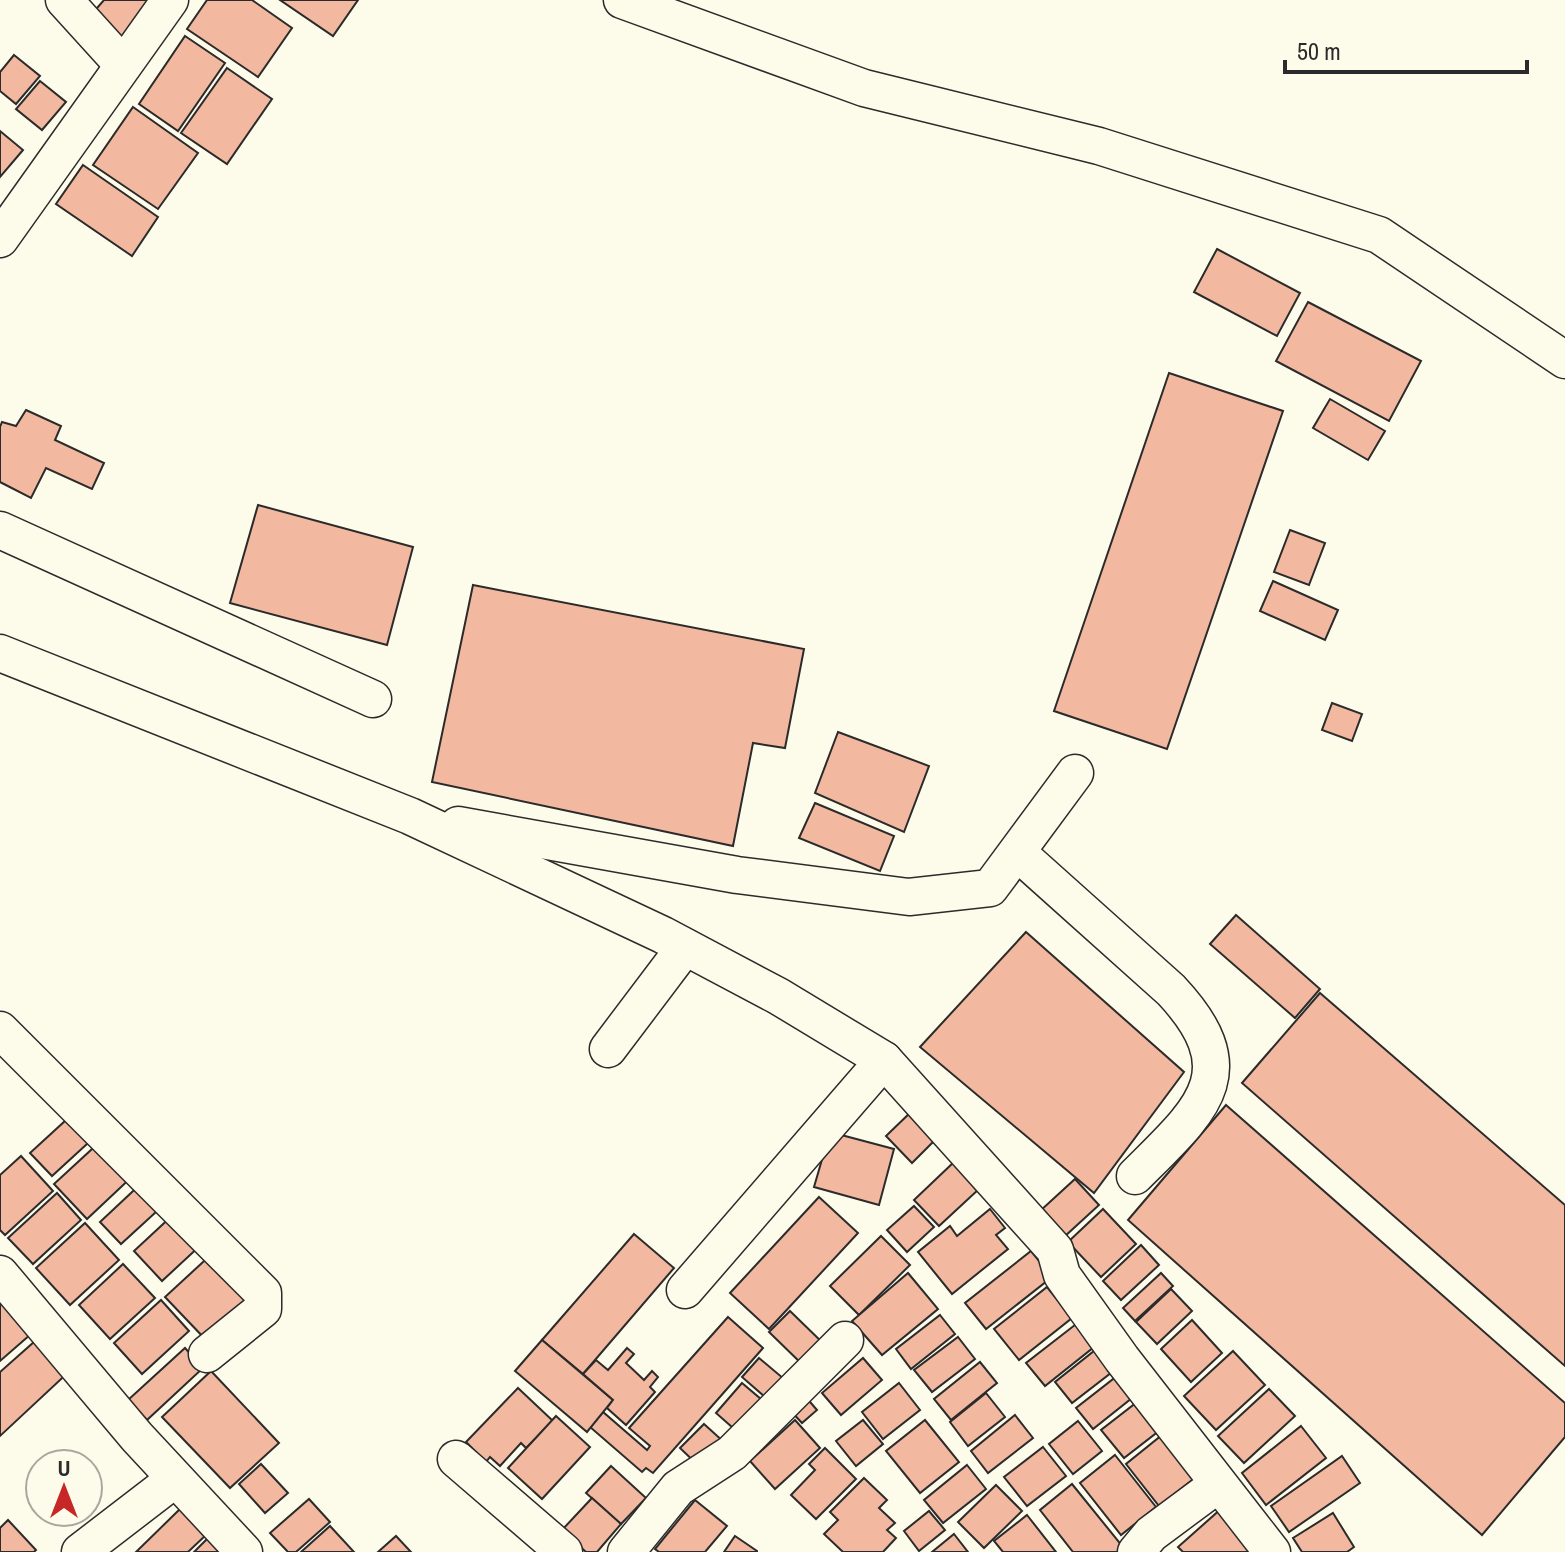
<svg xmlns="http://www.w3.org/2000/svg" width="1565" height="1552" viewBox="0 0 1565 1552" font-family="'Archivo Narrow',sans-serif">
<rect width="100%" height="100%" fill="#fdfbea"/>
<g fill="#f2b8a0" stroke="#2b2b2b" stroke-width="2">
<path d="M 104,0 L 154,0 L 119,40 L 90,16 Z"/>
<path d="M 207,0 L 252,0 L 292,28 L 258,77 L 187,29 Z"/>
<path d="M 280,0 L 358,0 L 333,36 Z"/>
<path d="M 185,36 L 225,63 L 178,131 L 139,104 Z"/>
<path d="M 14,55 L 40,76 L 16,104 L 0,91 L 0,72 Z"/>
<path d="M 227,68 L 272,99 L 227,164 L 181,133 Z"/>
<path d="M 40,81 L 66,102 L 42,130 L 16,109 Z"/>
<path d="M 133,107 L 198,153 L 158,209 L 93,165 Z"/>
<path d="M 0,131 L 23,150 L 0,177 Z"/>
<path d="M 83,165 L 158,217 L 132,256 L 56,204 Z"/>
<path d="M 1217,249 L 1300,293 L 1277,336 L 1194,292 Z"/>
<path d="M 1308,302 L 1421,361 L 1389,421 L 1276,361 Z"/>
<path d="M 1169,373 L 1283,411 L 1167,749 L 1054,711 Z"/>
<path d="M 1330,399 L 1385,431 L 1368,460 L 1313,428 Z"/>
<path d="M 26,410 L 61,426 L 55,440 L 104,463 L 92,489 L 46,468 L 31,498 L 0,482 L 0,427 L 2,422 L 16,426 Z"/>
<path d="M 258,505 L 413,547 L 387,645 L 230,603 Z"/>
<path d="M 1290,530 L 1325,543 L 1309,585 L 1274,572 Z"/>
<path d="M 1273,581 L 1338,610 L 1325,640 L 1260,611 Z"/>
<path d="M 473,585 L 804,649 L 785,748 L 753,743 L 733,846 L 432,782 Z"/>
<path d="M 1332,703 L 1362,714 L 1352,741 L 1322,730 Z"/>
<path d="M 838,732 L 929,766 L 904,832 L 815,793 Z"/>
<path d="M 815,803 L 894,836 L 880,871 L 799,838 Z"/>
<path d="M 1236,915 L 1320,989 L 1295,1018 L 1210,944 Z"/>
<path d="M 1026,932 L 1184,1072 L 1094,1193 L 920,1047 Z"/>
<path d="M 1320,993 L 1565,1205 L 1565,1366 L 1242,1083 Z"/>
<path d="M 1226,1105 L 1565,1403 L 1565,1437 L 1482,1535 L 1128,1220 Z"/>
<path d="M 914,1109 L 940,1135 L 912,1163 L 886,1136 Z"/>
<path d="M 77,1110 L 99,1133 L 52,1176 L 30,1153 Z"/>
<path d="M 830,1132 L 894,1149 L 879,1205 L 814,1187 Z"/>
<path d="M 104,1138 L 137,1172 L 87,1219 L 54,1184 Z"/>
<path d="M 21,1156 L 53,1191 L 5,1235 L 0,1230 L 0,1175 Z"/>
<path d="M 954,1162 L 979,1189 L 939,1226 L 914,1200 Z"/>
<path d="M 147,1178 L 168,1201 L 121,1244 L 100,1222 Z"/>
<path d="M 1075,1179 L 1099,1205 L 1064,1237 L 1040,1211 Z"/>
<path d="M 57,1193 L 81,1220 L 33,1264 L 8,1238 Z"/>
<path d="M 819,1197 L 858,1233 L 769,1329 L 730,1293 Z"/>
<path d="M 914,1206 L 934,1227 L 907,1252 L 887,1230 Z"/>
<path d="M 990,1209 L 1005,1228 L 996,1235 L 1008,1249 L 952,1294 L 918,1252 L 950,1226 L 957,1236 Z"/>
<path d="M 1103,1209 L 1136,1244 L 1101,1277 L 1068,1242 Z"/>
<path d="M 175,1213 L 203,1243 L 162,1281 L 134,1251 Z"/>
<path d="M 85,1223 L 119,1260 L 70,1305 L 36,1268 Z"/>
<path d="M 634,1234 L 674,1268 L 583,1374 L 542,1340 Z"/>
<path d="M 881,1236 L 910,1265 L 859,1315 L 830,1286 Z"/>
<path d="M 1141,1245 L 1159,1265 L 1121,1300 L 1103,1281 Z"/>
<path d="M 215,1251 L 256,1296 L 207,1341 L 165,1297 Z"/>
<path d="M 1031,1251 L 1052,1277 L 986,1329 L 965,1303 Z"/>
<path d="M 123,1264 L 155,1298 L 110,1339 L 79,1305 Z"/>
<path d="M 908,1273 L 938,1309 L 882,1355 L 852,1321 Z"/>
<path d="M 1161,1273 L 1173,1286 L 1135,1321 L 1123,1308 Z"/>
<path d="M 1047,1287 L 1072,1318 L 1019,1360 L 994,1329 Z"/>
<path d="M 1171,1289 L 1192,1311 L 1157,1344 L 1136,1322 Z"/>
<path d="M 0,1300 L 39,1327 L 0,1361 Z"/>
<path d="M 161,1300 L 189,1331 L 142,1374 L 114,1343 Z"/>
<path d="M 790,1311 L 827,1347 L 806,1368 L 769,1332 Z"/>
<path d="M 940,1315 L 955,1334 L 911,1369 L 896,1349 Z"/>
<path d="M 728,1317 L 763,1348 L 653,1473 L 646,1468 L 642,1472 L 590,1427 L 603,1412 L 647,1450 L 650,1446 L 629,1428 Z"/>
<path d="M 1192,1320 L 1222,1353 L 1191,1382 L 1161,1349 Z"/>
<path d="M 1080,1321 L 1099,1343 L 1045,1386 L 1026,1363 Z"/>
<path d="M 43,1334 L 74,1367 L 0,1436 L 0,1372 Z"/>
<path d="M 958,1337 L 975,1359 L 932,1392 L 914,1370 Z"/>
<path d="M 542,1340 L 613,1400 L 587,1432 L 515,1371 Z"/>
<path d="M 1099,1347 L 1116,1369 L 1072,1403 L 1055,1382 Z"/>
<path d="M 185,1348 L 203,1368 L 147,1420 L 128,1400 Z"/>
<path d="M 627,1348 L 634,1354 L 626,1363 L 644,1380 L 652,1371 L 658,1377 L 650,1387 L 655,1392 L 626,1425 L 607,1408 L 613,1400 L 583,1374 L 596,1360 L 608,1370 Z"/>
<path d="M 1233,1351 L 1265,1385 L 1216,1430 L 1184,1396 Z"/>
<path d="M 759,1358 L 790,1384 L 773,1404 L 742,1377 Z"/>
<path d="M 863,1358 L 882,1380 L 841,1415 L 822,1393 Z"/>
<path d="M 980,1362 L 997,1383 L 951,1420 L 934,1399 Z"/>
<path d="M 1126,1369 L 1142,1390 L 1093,1429 L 1076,1408 Z"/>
<path d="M 211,1371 L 279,1443 L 230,1488 L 162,1417 Z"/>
<path d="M 742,1383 L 768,1405 L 741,1435 L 716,1413 Z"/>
<path d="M 899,1383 L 920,1410 L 883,1439 L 862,1412 Z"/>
<path d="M 518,1388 L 553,1421 L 526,1448 L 521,1443 L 500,1466 L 490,1457 L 486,1462 L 466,1442 Z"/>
<path d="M 1269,1389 L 1295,1416 L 1244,1463 L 1218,1436 Z"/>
<path d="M 986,1393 L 1005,1417 L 968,1446 L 950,1422 Z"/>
<path d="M 804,1395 L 817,1410 L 802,1423 L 789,1409 Z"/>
<path d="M 1141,1399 L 1164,1427 L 1124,1458 L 1101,1430 Z"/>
<path d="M 1015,1415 L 1033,1438 L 988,1473 L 971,1451 Z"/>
<path d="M 556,1416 L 590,1447 L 542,1499 L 508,1468 Z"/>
<path d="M 795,1420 L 820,1448 L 775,1489 L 750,1461 Z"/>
<path d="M 863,1420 L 883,1444 L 856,1466 L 836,1441 Z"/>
<path d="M 925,1420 L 959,1462 L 920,1493 L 886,1451 Z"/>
<path d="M 1078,1421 L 1102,1451 L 1073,1474 L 1049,1444 Z"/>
<path d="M 704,1424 L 725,1443 L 701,1468 L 680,1448 Z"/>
<path d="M 1301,1426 L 1326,1458 L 1266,1505 L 1242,1473 Z"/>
<path d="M 1162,1435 L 1196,1477 L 1159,1506 L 1126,1464 Z"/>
<path d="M 1043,1447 L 1066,1476 L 1027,1506 L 1004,1477 Z"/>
<path d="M 825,1448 L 856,1479 L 816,1519 L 791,1495 L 815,1470 L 809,1464 Z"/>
<path d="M 1115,1455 L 1156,1507 L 1121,1535 L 1080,1483 Z"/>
<path d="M 1342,1456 L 1360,1483 L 1289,1532 L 1271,1506 Z"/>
<path d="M 261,1464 L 288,1493 L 265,1513 L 239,1484 Z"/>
<path d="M 967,1465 L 986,1489 L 943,1523 L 924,1500 Z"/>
<path d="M 611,1466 L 646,1498 L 621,1524 L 586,1493 Z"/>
<path d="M 864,1478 L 887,1500 L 879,1508 L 895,1523 L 887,1530 L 896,1538 L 883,1552 L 843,1552 L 824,1534 L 838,1520 L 830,1512 Z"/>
<path d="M 1072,1484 L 1127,1552 L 1073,1552 L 1040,1510 Z"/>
<path d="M 996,1485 L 1022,1511 L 984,1548 L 958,1522 Z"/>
<path d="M 592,1498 L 621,1524 L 597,1552 L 586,1552 L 562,1530 Z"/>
<path d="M 309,1499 L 330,1522 L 296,1552 L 288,1552 L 270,1533 Z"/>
<path d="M 695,1500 L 727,1526 L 705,1552 L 659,1552 L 655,1549 Z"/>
<path d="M 181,1508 L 207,1534 L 188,1552 L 136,1552 Z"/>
<path d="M 1222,1508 L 1262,1552 L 1183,1552 L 1178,1547 Z"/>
<path d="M 929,1511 L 945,1530 L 919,1551 L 904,1531 Z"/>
<path d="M 1333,1513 L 1354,1547 L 1347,1552 L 1302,1552 L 1293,1538 Z"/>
<path d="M 1027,1515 L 1056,1552 L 1003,1552 L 994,1541 Z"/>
<path d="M 8,1520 L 36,1550 L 34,1552 L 0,1552 L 0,1528 Z"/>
<path d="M 330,1526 L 354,1552 L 301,1552 Z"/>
<path d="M 954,1534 L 968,1552 L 932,1552 Z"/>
<path d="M 396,1536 L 411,1552 L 378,1552 Z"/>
<path d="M 735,1536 L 757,1551 L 757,1552 L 724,1552 Z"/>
<path d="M 208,1538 L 222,1552 L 194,1552 Z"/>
</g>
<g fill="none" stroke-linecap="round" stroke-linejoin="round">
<g stroke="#2b2b2b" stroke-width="39">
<g id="minor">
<path d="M 64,0 L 123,65"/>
<path d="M 622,0 L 864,88 L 1099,146 L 1379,235 L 1565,360"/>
<path d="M 0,239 L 170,0"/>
<path d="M 0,530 L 373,699"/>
<path d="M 0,653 L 410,816 L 663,935 L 778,996 L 884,1060 L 1055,1250 L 1062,1275 L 1122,1359 L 1272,1552"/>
<path d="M 458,825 L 737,875 L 909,897 L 990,888 L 1075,773"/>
<path d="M 1018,853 L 1171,990 C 1249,1073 1200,1111 1135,1176"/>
<path d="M 0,1030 L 263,1293 L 263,1309 L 207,1354"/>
<path d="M 608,1049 L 685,947"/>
<path d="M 0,1274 L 137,1437 L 244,1552"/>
<path d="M 685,1290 L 884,1060"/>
<path d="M 456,1459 L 564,1552"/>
<path d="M 80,1552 L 175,1479"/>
<path d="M 626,1552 L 678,1488 L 732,1453 L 845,1340"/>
<path d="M 1136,1552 L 1151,1534 L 1217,1485"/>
</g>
</g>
<use href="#minor" stroke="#fdfbea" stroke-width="36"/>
</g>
<g transform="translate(64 1488)"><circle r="38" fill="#fdfbea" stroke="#a9a89e" stroke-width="2"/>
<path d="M0-6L14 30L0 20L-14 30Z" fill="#c62828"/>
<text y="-12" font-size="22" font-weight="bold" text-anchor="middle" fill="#2b2b2b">U</text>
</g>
<path d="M1285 60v12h242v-12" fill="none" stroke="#2b2b2b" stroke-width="4"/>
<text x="1297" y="60" font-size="24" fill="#2b2b2b" stroke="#fdfbea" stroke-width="6" paint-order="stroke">50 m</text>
</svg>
